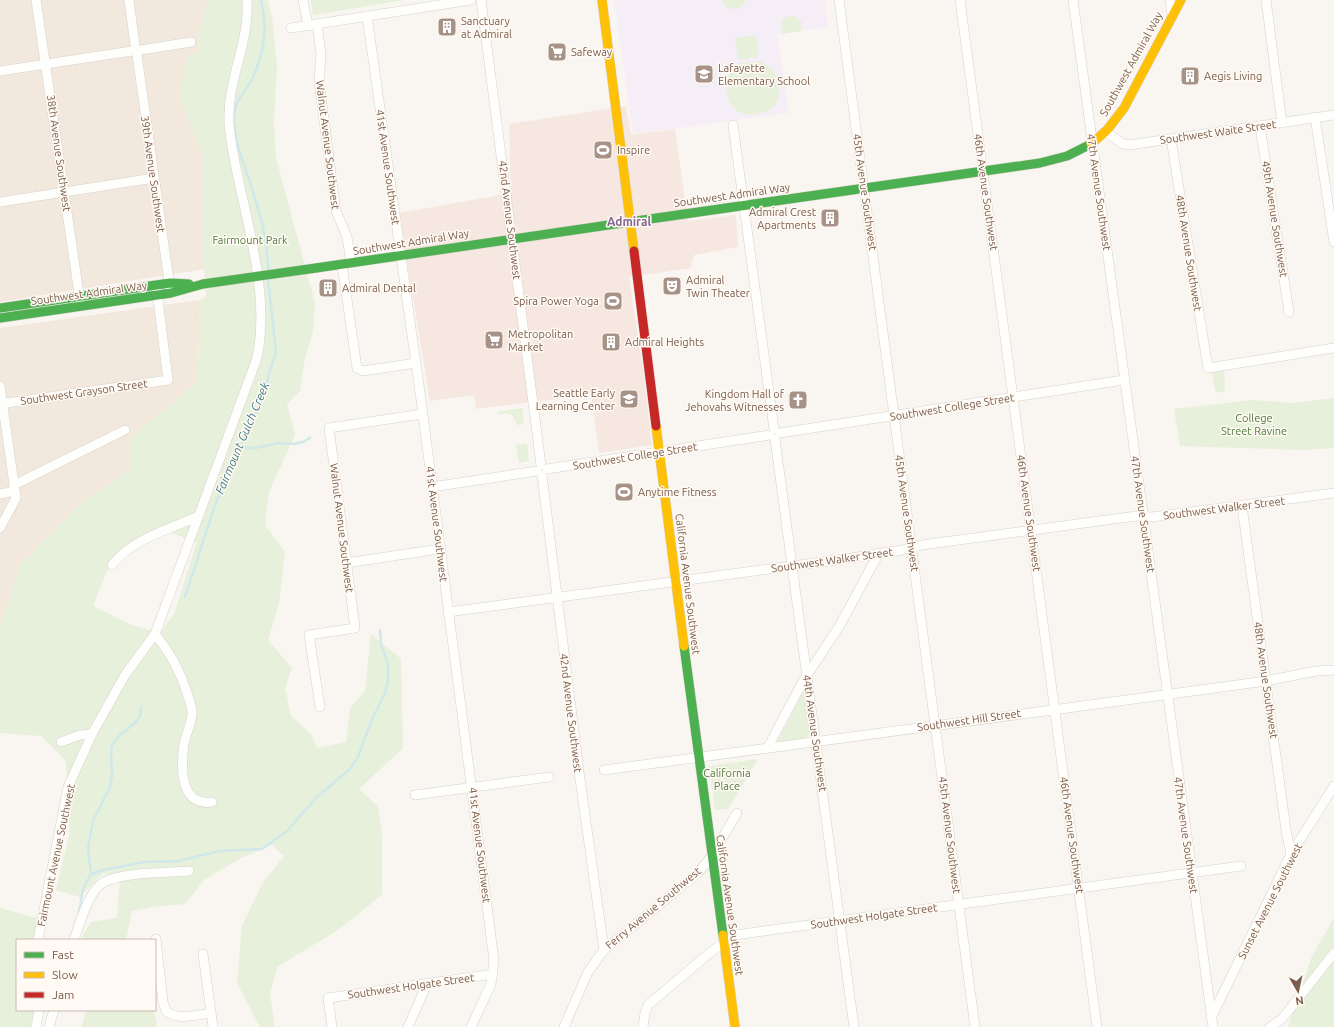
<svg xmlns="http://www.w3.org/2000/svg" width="1334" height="1027" viewBox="0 0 1334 1027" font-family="Ubuntu,sans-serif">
<rect width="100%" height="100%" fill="#f9f5f0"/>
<g fill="#f2e8de">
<path d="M 0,0 L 208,0 L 197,39 L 200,53 L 179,95 L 202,154 L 202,234 L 205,269 L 0,302 Z"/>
<path d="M 200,300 L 198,370 L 196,383 L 130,438 L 130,470 L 80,504 L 20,565 L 0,627 L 0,328 Z"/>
</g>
<path fill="#f6e8e1" d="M 626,106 L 631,135 L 675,129 L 688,221 L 736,215 L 738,247 L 694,255 L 691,268 L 629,277 L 643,369 L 652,445 L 599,453 L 591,395 L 476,409 L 474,395 L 430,401 L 399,213 L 511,193 L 509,124 Z"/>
<path fill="#f6eef6" d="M 614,0 L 824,0 L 828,27 L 777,34 L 789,113 L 633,134 Z"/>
<g fill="#e7f0db" fill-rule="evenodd">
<path d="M 208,0 L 268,0 L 273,24 L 277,68 L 274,122 L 276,158 L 315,303 L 313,332 L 305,358 L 300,391 L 287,404 L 295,435 L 269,492 L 265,525 L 285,552 L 279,604 L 268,640 L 292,668 L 285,688 L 291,716 L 311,734 L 317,748 L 346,742 L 350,708 L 365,691 L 371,634 L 401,659 L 403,748 L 359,789 L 378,806 L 382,835 L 382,895 L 338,930 L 277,967 L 270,994 L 275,1027 L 260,1027 L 237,983 L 242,926 L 262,884 L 284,856 L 272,845 L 241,858 L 204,880 L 185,904 L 152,907 L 132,911 L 126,940 L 80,940 L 91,922 L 117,918 L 120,879 L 103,873 L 80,897 L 56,890 L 70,832 L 66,761 L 41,736 L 0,733 L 0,627 L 20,565 L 80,504 L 130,470 L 130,438 L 196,383 L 198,370 L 200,300 L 206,296 L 202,234 L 202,154 L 179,95 L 187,55 L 200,53 L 197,39 ZM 157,528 L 197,542 L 174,614 L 160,633 L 129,624 L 93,606 L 112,558 Z"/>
<path d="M 311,0 L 404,0 L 313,15 Z"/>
<path d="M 722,0 L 746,0 C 742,9 735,11 726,7 Z"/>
<path d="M 793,16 L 802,22 L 801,31 L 782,34 L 782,20 L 786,17 Z"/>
<path d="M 756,35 L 759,57 L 738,60 L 735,38 Z"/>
<path d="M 760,61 C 771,67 776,72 778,84 C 778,88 780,93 779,96 C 775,117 739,121 730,103 C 724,91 726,71 739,64 C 744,62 754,62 760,61 Z"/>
<path d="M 1224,370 L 1225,391 L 1216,393 L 1212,372 Z"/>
<path d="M 1334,398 L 1334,448 L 1304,450 L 1180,446 L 1174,409 L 1252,400 L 1293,403 Z"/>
<path d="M 522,408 L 524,424 L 517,425 C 513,414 510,412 499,414 L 498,412 Z"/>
<path d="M 527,444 L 529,461 L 519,463 L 516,445 Z"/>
<path d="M 804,690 L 810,733 L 806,738 L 777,742 Z"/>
<path d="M 758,759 L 728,809 L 715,810 L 709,766 Z"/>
<path d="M 0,908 L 37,918 L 33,940 L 17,940 L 17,1010 L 35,1010 L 31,1027 L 0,1027 Z"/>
<path d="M 1334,918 L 1334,1027 L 1288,1027 L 1312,956 Z"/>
<path d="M 86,1010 L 154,1010 L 157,1027 L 82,1027 Z"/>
</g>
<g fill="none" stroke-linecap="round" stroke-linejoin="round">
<g stroke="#d0e8ea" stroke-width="2.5">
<path d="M 261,0 C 268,26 264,53 253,77 C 245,94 235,97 234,118 C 234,143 244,163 251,186 C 260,213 268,241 268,270"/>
<path d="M 242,446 L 246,448 L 256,448 L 278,443 L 294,444 L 303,442 L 310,438"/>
<path d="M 185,597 L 215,505 L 259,406 L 276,352 L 268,279"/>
<path d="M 91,874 L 103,870 L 144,862 L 178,861 L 220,851 L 262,849 L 287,831 L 316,798 L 351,768 L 358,757 L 371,722 L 385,693 L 388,681 L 388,664 L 381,644 L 380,630"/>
<path d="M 79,913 L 83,889 L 91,874 L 88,848 L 93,821 L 110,787 L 112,775 L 111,752 L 112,745 L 120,735 L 136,722 L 140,716 L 141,707"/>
</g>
<g stroke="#d7d1cb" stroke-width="10">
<g id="street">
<path d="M 36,0 L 80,301"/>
<path d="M 129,0 L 135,45"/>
<path d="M 303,0 L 308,26"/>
<path d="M 481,0 L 541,465"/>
<path d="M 839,0 L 975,1027"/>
<path d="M 960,0 L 1097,1027"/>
<path d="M 1073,0 L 1213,1027"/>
<path d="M 1170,0 L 1172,14"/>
<path d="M 1266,0 L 1282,123"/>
<path d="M 367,16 L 420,392 L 494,960 L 491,984 L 471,1027"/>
<path d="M 317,24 L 321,54 L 319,82 L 336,211 L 347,237 L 351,263"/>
<path d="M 291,28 L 471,0"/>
<path d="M 141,50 L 191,42"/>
<path d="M 137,55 L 170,288"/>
<path d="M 0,71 L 132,51"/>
<path d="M 1315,117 L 1334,242"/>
<path d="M 733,125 L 774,429"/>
<path d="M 1260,126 L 1289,312"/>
<path d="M 1106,132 L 1123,144 L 1129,145 L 1334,115"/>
<path d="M 1171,139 L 1208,368 L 1334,348"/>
<path d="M 0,202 L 154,178"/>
<path d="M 342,265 L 357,368 L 363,371 L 416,363"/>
<path d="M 0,386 L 16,498 L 0,528"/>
<path d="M 0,404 L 168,380 L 157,291"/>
<path d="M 780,433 L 1124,380"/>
<path d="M 775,439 L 854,1027"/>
<path d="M 547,469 L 770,435"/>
<path d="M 542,475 L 579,772 L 604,950"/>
<path d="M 14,485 L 125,430"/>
<path d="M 432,487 L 537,471"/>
<path d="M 0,494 L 15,491"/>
<path d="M 1242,506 L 1286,830 L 1291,854"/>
<path d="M 346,563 L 439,549"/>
<path d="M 112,565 C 132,539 169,529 197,517"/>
<path d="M 448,612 L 851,558 L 902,550 L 922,545 L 1136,516 L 1152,517 L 1334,493"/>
<path d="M 155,634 C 170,652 180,670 187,693 C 189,699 191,704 192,711 C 193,721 186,733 184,744 C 181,765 179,807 212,802"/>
<path d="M 320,707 L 309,635 L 355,628 L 329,428 L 422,414"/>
<path d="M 61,742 L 80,735 L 92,734"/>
<path d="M 768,747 L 802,683 L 840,625 L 879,553"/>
<path d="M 604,770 L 1112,702 L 1266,681 L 1316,671 L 1334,670"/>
<path d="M 415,795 L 549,777"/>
<path d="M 156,939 L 163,1002 L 166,1011 C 178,1021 196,1015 211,1013"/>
<path d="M 38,940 L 68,787 L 92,734 L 125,675 L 155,634 L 257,358 C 269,301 251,238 239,182 C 235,162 230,142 229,122 C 227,80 250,42 247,0"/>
<path d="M 74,940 C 79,925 88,894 101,884 C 117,872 167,873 189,871"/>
<path d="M 203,954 L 213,1027"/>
<path d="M 1211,1018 L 1291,854 L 1334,786"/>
<path d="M 36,1027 L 39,1010"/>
<path d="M 49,1027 L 54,1010"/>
<path d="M 332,1027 L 328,998 L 493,974"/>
<path d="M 408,1027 L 427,984"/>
<path d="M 564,1027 L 588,972 L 604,950 L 698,873 L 711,857 L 737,813"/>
<path d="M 643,1027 L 645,1013 L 648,1005 L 712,951 L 735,935 L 1241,866"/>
<path d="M 1270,1027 L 1282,1019 L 1334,953"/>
</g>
</g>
<g stroke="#d9d2cb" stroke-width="10">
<g id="fast">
<path d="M 629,222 L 1040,163 L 1067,156 L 1091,144"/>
<path d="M 316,268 L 629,222"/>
<path d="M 0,308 L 170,283 L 189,284"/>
<path d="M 0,318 L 171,293 L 203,284"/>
<path d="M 684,646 L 723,935"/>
</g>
</g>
<g stroke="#d9d2cb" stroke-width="10">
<g id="slow">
<path d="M 602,0 L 634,251"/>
<path d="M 1091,144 L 1107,130 L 1124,108 L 1181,0"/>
<path d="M 656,426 L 684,646"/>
<path d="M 723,935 L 735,1027"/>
</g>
</g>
<g stroke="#d9d2cb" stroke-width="10">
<path id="jam" d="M 634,251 L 656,426"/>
</g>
<use href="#street" stroke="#fefefd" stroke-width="9"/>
<use href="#fast" stroke="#4caf50" stroke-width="9"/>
<use href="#slow" stroke="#ffc107" stroke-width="9"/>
<use href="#jam" stroke="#c62828" stroke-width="9"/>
<g stroke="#dad1cc" stroke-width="10" stroke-linecap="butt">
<path id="fast-bridge" d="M 203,284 L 316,268"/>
</g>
<use href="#fast-bridge" stroke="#4caf50" stroke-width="9"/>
</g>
<defs>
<g id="building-square" transform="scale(1)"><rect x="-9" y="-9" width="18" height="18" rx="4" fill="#a69286" stroke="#fffaf3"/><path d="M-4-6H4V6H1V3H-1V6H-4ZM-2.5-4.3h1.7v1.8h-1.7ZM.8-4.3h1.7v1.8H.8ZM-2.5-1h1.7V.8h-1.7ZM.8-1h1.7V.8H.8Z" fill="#fff"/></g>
<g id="supermarket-square" transform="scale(1)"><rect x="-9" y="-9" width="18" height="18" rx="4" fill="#a69286" stroke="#fffaf3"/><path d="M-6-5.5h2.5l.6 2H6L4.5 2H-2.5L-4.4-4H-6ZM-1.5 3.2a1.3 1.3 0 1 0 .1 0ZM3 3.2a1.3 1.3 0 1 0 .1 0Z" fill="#fff"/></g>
<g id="school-square" transform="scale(1)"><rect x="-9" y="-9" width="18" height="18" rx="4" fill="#a69286" stroke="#fffaf3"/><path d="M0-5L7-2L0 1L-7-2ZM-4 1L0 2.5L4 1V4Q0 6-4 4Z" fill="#fff"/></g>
<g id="stadium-square" transform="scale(1)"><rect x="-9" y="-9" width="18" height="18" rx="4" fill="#a69286" stroke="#fffaf3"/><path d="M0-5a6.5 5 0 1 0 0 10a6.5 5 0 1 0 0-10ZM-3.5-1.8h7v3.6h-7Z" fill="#fff"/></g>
<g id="theatre-square" transform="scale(1)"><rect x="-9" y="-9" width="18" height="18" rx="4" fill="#a69286" stroke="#fffaf3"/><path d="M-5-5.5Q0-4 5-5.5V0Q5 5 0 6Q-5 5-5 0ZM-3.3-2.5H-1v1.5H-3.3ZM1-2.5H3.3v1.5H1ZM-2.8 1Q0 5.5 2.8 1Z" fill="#fff"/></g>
<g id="church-square" transform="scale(1)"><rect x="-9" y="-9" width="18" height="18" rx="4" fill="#a69286" stroke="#fffaf3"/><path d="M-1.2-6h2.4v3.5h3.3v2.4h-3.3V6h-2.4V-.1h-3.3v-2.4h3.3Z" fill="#fff"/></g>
</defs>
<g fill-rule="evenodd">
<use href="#building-square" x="447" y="27"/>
<use href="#supermarket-square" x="557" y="52"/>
<use href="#school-square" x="704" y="74"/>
<use href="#building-square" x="1190" y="76"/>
<use href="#stadium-square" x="603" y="150"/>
<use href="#building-square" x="830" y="218"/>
<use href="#theatre-square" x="672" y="286"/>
<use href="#building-square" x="328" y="288"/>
<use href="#stadium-square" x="613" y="301"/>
<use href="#supermarket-square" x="494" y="340"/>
<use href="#building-square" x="611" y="342"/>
<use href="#school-square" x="629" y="399"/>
<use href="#church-square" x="798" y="400"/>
<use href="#stadium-square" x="624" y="492"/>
</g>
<g text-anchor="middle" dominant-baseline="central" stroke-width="3" stroke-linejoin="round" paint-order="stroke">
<g font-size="11" fill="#7a5c4d" stroke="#fffaf3" text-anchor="start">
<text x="461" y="21">Sanctuary<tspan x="461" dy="13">at Admiral</tspan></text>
<text x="571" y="52">Safeway</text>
<text x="718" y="68">Lafayette<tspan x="718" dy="13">Elementary School</tspan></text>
<text x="1204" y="76">Aegis Living</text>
<text x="617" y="150">Inspire</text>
<text x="816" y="212" text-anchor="end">Admiral Crest<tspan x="816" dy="13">Apartments</tspan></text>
<text x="686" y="280">Admiral<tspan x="686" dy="13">Twin Theater</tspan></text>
<text x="342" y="288">Admiral Dental</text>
<text x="599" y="301" text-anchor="end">Spira Power Yoga</text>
<text x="508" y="334">Metropolitan<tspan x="508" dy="13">Market</tspan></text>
<text x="625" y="342">Admiral Heights</text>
<text x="615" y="393" text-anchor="end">Seattle Early<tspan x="615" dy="13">Learning Center</tspan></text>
<text x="784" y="394" text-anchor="end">Kingdom Hall of<tspan x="784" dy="13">Jehovahs Witnesses</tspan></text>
<text x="638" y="492">Anytime Fitness</text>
</g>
<g font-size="11" fill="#7a5c4d" stroke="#fffaf3">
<text transform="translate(1131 64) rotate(-61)">Southwest Admiral Way</text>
<text transform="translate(1218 132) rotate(-8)">Southwest Waite Street</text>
<text transform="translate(328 145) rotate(83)">Walnut Avenue Southwest</text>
<text transform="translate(59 153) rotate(82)">38th Avenue Southwest</text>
<text transform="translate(388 167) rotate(82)">41st Avenue Southwest</text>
<text transform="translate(153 174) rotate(82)">39th Avenue Southwest</text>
<text transform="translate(865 192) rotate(82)">45th Avenue Southwest</text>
<text transform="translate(986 192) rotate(82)">46th Avenue Southwest</text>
<text transform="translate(1099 192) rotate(82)">47th Avenue Southwest</text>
<text transform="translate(732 195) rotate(-8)">Southwest Admiral Way</text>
<text transform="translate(1275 219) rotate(81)">49th Avenue Southwest</text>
<text transform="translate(510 220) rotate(83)">42nd Avenue Southwest</text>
<text transform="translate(411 242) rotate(-9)">Southwest Admiral Way</text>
<text transform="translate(1189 253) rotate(81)">48th Avenue Southwest</text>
<text transform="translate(89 293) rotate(-8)">Southwest Admiral Way</text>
<text transform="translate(84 392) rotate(-8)">Southwest Grayson Street</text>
<text transform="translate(952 407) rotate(-9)">Southwest College Street</text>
<text transform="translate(635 456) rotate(-9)">Southwest College Street</text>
<text transform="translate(1224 508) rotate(-7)">Southwest Walker Street</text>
<text transform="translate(907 513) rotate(82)">45th Avenue Southwest</text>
<text transform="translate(1029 513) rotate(82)">46th Avenue Southwest</text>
<text transform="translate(1143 514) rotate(82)">47th Avenue Southwest</text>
<text transform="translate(437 524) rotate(83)">41st Avenue Southwest</text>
<text transform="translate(342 528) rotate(83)">Walnut Avenue Southwest</text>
<text transform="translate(832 560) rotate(-8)">Southwest Walker Street</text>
<text transform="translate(688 584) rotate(83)">California Avenue Southwest</text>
<text transform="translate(1266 680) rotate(82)">48th Avenue Southwest</text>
<text transform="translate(571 713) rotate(83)">42nd Avenue Southwest</text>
<text transform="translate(969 720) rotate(-8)">Southwest Hill Street</text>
<text transform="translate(815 733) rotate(82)">44th Avenue Southwest</text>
<text transform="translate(950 835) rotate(83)">45th Avenue Southwest</text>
<text transform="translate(1072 835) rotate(82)">46th Avenue Southwest</text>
<text transform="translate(1186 835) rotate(82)">47th Avenue Southwest</text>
<text transform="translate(480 845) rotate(83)">41st Avenue Southwest</text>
<text transform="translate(56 855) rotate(-78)">Fairmount Avenue Southwest</text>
<text transform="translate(1270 901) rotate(-63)">Sunset Avenue Southwest</text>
<text transform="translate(730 905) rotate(82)">California Avenue Southwest</text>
<text transform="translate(653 908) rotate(-40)">Ferry Avenue Southwest</text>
<text transform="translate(874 916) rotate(-8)">Southwest Holgate Street</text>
<text transform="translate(411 986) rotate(-8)">Southwest Holgate Street</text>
</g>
<g font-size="11" fill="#537a41" stroke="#fffaf3">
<text x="250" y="240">Fairmount Park</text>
<text x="1254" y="418">College<tspan x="1254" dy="13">Street Ravine</tspan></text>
<text x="727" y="773">California<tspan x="727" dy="13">Place</tspan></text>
</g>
<g font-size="12" font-weight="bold" fill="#846695" stroke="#fffaf3">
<text x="629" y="221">Admiral</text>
</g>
<g font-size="12" font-style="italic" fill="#437c86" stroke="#fffaf3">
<text transform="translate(242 438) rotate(-67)">Fairmount Gulch Creek</text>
</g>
</g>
<rect x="16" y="939" width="140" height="72" fill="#fffaf3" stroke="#cabbb1"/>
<rect x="24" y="952" width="20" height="6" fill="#4caf50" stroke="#cabbb1"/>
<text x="52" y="959" font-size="12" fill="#7a5c4d">Fast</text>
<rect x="24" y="972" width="20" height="6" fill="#ffc107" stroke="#cabbb1"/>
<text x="52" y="979" font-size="12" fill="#7a5c4d">Slow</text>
<rect x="24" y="992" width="20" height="6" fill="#c62828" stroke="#cabbb1"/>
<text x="52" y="999" font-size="12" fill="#7a5c4d">Jam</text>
<g transform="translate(1298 991) rotate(171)" stroke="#fffaf3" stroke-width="3" paint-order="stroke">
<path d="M0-3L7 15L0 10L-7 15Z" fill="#7a5c4d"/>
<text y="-6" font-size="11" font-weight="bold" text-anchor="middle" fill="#7a5c4d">N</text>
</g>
</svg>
